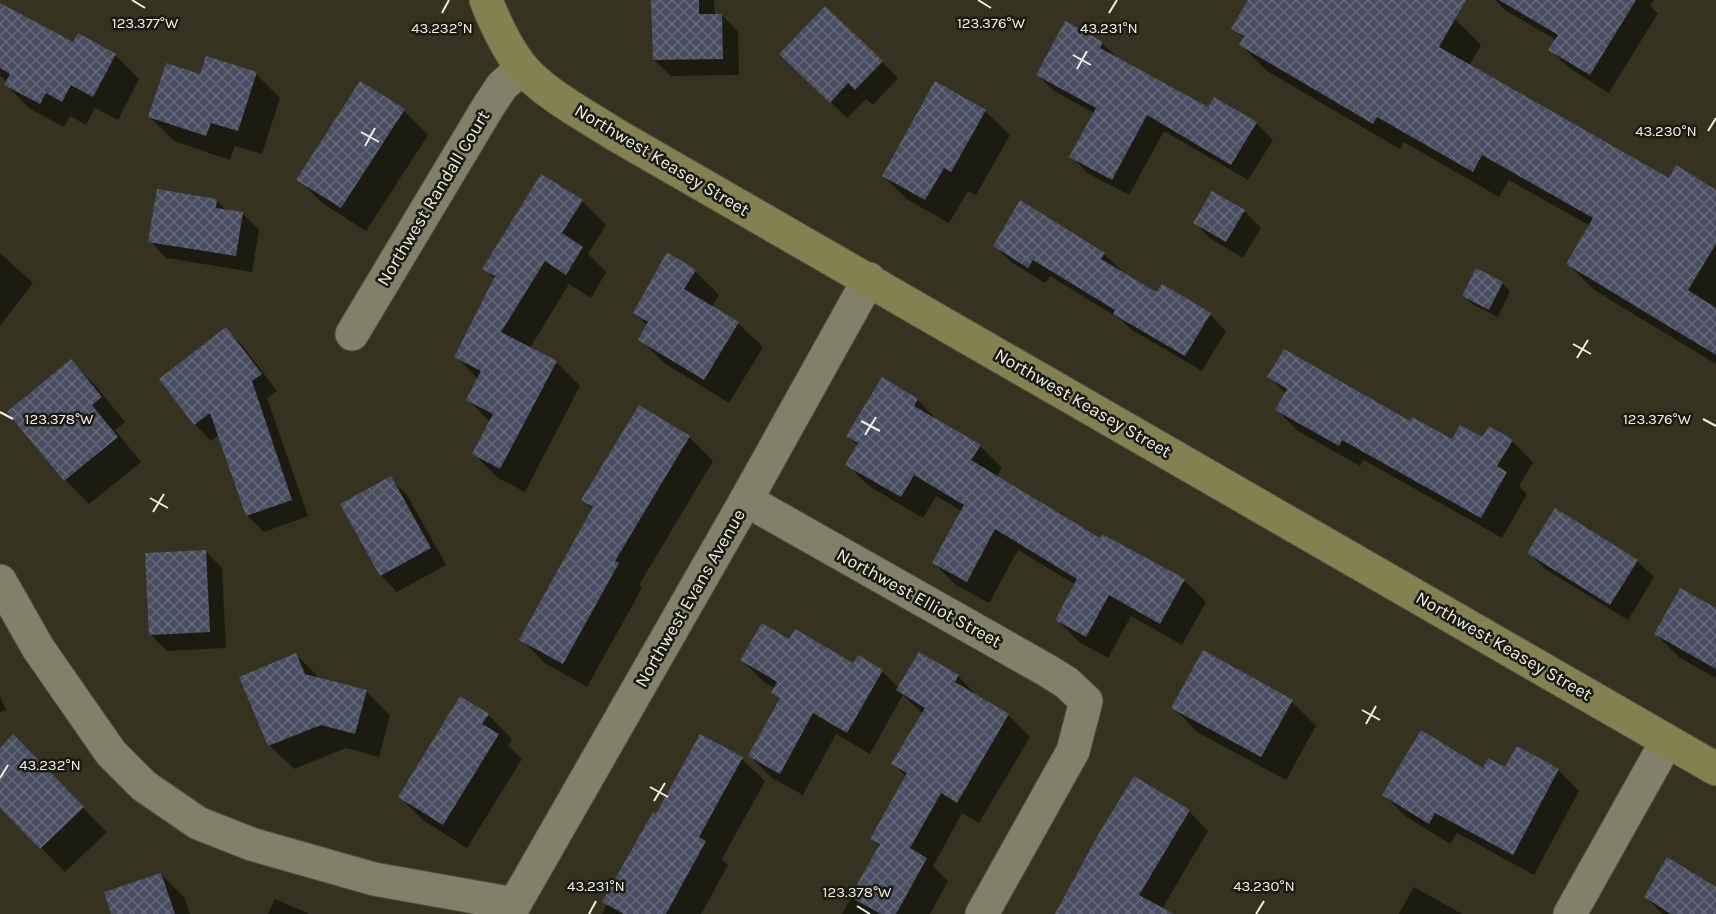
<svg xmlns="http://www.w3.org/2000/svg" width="1716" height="914" viewBox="0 0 1716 914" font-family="Karla,sans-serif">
<defs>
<pattern id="building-cross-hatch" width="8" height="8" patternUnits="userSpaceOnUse" patternTransform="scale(1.5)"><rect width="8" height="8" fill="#494d61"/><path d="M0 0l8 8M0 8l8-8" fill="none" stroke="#646777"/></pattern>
</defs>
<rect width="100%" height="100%" fill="#35331f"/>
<g fill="#0007">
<path d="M 653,0 L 714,0 L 715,15 L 722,15 L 738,32 L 739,75 L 671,76 L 654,60 Z"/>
<path d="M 1250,0 L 1424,0 L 1455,19 L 1481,45 L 1469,66 L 1669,180 L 1716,191 L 1716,364 L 1594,290 L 1568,264 L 1590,226 L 1509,180 L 1499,197 L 1404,142 L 1400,149 L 1267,71 L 1241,45 L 1244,39 L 1233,28 Z"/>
<path d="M 1495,0 L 1654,0 L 1650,6 L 1658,13 L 1609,93 L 1569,68 L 1550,50 L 1556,40 L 1505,10 Z"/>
<path d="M 0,24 L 115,55 L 139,79 L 118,120 L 95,108 L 86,125 L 70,116 L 64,127 L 30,109 L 6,85 L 7,82 L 0,75 Z"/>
<path d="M 1102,43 L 1119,60 L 1209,109 L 1256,123 L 1273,140 L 1248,180 L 1164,131 L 1129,195 L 1087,173 L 1071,156 L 1094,113 L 1054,91 L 1037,74 Z"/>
<path d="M 882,62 L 898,78 L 873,105 L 866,99 L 847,118 L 798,71 Z"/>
<path d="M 256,74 L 280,98 L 262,154 L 235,146 L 230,160 L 174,141 L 150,117 L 201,76 Z"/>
<path d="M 936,83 L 985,111 L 1010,135 L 976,195 L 968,191 L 949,223 L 908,200 L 883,176 Z"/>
<path d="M 404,111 L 428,135 L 366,231 L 322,203 L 298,179 Z"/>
<path d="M 217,201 L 227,211 L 243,214 L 259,230 L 252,272 L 166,258 L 150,241 Z"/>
<path d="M 582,201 L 606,225 L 588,254 L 606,272 L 591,298 L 569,284 L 530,348 L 556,362 L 580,386 L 525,492 L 498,478 L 474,454 L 490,422 L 468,399 L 478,379 L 456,356 L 495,279 L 484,268 Z"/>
<path d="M 1244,211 L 1261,228 L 1243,258 L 1211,239 L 1195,223 Z"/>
<path d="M 995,246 L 1104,254 L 1121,270 L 1120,272 L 1157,294 L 1210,314 L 1226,331 L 1202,371 L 1132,330 L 1120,319 L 1050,276 L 1045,283 L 1011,262 Z"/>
<path d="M 0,253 L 33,283 L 0,326 Z"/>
<path d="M 695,271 L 719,295 L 712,307 L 738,323 L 763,347 L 729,403 L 664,363 L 640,339 L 648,326 L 635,313 Z"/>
<path d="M 1502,283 L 1510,291 L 1498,317 L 1472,304 L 1464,295 Z"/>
<path d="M 226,329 L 242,345 L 277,391 L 267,398 L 308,516 L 264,532 L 247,515 L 219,435 L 211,441 L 195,424 Z"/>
<path d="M 71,361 L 95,385 L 125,422 L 115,430 L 141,462 L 89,504 L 65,480 L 9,412 Z"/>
<path d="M 1269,377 L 1411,423 L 1452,441 L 1483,439 L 1512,441 L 1533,462 L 1519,486 L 1527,494 L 1502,538 L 1364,460 L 1360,466 L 1298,431 L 1277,410 L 1286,394 Z"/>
<path d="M 882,379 L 918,400 L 939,422 L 980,446 L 1002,468 L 996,477 L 1100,540 L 1184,580 L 1206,602 L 1182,645 L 1131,616 L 1108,658 L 1079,642 L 1057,620 L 1076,585 L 1018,550 L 989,603 L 956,585 L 934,563 L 962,511 L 936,496 L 923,518 L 869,486 L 847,464 L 858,446 L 848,436 Z"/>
<path d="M 689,437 L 713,461 L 639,585 L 642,588 L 587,687 L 545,663 L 521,639 L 593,510 L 583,500 Z"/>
<path d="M 390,478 L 407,495 L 446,565 L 397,592 L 381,575 Z"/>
<path d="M 1555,510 L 1637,561 L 1654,577 L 1628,620 L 1545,569 L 1529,553 Z"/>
<path d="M 205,551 L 222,568 L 226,648 L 167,651 L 150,634 Z"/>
<path d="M 1716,610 L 1716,678 L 1680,658 L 1656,634 Z"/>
<path d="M 790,641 L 854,665 L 858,657 L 882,671 L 899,688 L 958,676 L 979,698 L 1008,715 L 1030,737 L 979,823 L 962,813 L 933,866 L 948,881 L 930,914 L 842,914 L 880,847 L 872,839 L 906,777 L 893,763 L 923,714 L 903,695 L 870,754 L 836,734 L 803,795 L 772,778 L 750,756 L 781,700 L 773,692 L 775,688 L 764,682 L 742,660 Z"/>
<path d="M 296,655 L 321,679 L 366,691 L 390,715 L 379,757 L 346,748 L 294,769 L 269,745 Z"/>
<path d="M 0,696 L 6,710 L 0,712 Z"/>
<path d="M 1292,702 L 1316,726 L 1286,780 L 1197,732 L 1173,707 Z"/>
<path d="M 488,715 L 512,739 L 508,746 L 522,759 L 467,848 L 424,821 L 400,797 Z"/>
<path d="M 0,750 L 37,761 L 107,832 L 65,872 L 0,806 Z"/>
<path d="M 742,759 L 765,781 L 722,859 L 728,865 L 701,914 L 602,914 L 607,905 L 604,902 L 657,816 Z"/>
<path d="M 1484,770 L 1558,770 L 1579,791 L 1534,875 L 1457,833 L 1450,844 L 1405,816 L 1384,795 Z"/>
<path d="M 1189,811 L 1208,831 L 1159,914 L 1057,914 Z"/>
<path d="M 161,874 L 185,898 L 190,914 L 113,914 Z"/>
<path d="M 1414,887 L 1462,914 L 1399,914 Z"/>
<path d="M 1716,888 L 1716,914 L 1662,914 L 1646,897 Z"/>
<path d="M 275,899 L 309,914 L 268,914 Z"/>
</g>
<g fill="url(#building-cross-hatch)">
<path d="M 651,0 L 699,0 L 699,14 L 722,14 L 723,59 L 653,60 Z"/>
<path d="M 1248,0 L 1466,0 L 1439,47 L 1669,178 L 1676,165 L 1716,190 L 1716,244 L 1688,290 L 1716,308 L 1716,355 L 1566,264 L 1593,218 L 1482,155 L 1473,172 L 1377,117 L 1373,124 L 1239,45 L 1244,36 L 1231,29 Z"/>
<path d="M 1499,0 L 1636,0 L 1590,75 L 1548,50 L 1558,35 Z"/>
<path d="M 0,3 L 73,42 L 78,33 L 116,54 L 93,97 L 71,85 L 62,102 L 46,93 L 40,104 L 4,85 L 10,74 L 0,68 Z"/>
<path d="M 825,6 L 883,61 L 855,90 L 848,83 L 830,103 L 779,54 Z"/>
<path d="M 1065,21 L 1103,42 L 1100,48 L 1208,107 L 1214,97 L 1257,122 L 1231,165 L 1147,115 L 1112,180 L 1069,157 L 1096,108 L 1036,75 Z"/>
<path d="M 206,56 L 257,72 L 238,131 L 211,123 L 206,136 L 148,117 L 166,63 L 200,74 Z"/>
<path d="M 360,81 L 405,109 L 341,208 L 296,180 Z"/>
<path d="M 935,81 L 986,110 L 951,172 L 944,168 L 925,200 L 882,176 Z"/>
<path d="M 541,174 L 583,200 L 562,233 L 583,247 L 566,275 L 545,261 L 501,332 L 557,361 L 500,469 L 472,454 L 493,414 L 466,400 L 481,371 L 454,357 L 495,276 L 482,269 Z"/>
<path d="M 157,189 L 217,199 L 216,208 L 243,212 L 236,256 L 148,242 Z"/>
<path d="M 1212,191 L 1245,210 L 1226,242 L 1193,223 Z"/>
<path d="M 1020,200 L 1105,253 L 1101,259 L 1156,292 L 1162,284 L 1211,313 L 1185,356 L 1113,314 L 1115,310 L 1033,260 L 1028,268 L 993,246 Z"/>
<path d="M 667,252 L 696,270 L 684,289 L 739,322 L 704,380 L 638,340 L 648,322 L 633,313 Z"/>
<path d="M 1476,268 L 1503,282 L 1489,310 L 1462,296 Z"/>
<path d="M 226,327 L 262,374 L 252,381 L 292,500 L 246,516 L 210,413 L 194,425 L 159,379 Z"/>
<path d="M 1284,349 L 1410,421 L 1412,417 L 1452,439 L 1460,425 L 1482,437 L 1489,426 L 1513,440 L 1497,466 L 1507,472 L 1481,518 L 1342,440 L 1339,446 L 1275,410 L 1287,389 L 1267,377 Z"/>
<path d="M 71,359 L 102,397 L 92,405 L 118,437 L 64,481 L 7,412 Z"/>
<path d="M 882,377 L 918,399 L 914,406 L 981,445 L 971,460 L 1100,538 L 1102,534 L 1185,579 L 1160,624 L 1109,595 L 1086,637 L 1055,620 L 1077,579 L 995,529 L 967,582 L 932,563 L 964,505 L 914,475 L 901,497 L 845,465 L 858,443 L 846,436 Z"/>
<path d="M 639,405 L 690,436 L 615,561 L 619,563 L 563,664 L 519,640 L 593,507 L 581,500 Z"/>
<path d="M 391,476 L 431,548 L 380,576 L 340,504 Z"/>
<path d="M 1555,508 L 1638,560 L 1610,605 L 1527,553 Z"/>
<path d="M 206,550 L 210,632 L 149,635 L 145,553 Z"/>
<path d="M 1680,588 L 1716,608 L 1716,669 L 1654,634 Z"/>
<path d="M 762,623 L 789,639 L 795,629 L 853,663 L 858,655 L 883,670 L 847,733 L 813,713 L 780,774 L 748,756 L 780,698 L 771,693 L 777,682 L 740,660 Z"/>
<path d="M 1203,650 L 1293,700 L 1261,757 L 1171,708 Z"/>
<path d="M 919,652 L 959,675 L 955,682 L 1009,714 L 957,803 L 941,793 L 910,848 L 927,858 L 896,914 L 881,914 L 850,897 L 880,844 L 870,839 L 907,773 L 891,764 L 925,708 L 896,690 Z"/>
<path d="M 296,653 L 305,674 L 367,690 L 355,734 L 321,725 L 268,746 L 239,677 Z"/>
<path d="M 460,696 L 489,714 L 482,724 L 499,734 L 443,825 L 398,797 Z"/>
<path d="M 1421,730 L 1483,768 L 1488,758 L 1505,767 L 1517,746 L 1559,769 L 1513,855 L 1435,813 L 1429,824 L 1382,795 Z"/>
<path d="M 13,734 L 84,807 L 40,849 L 0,808 L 0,748 Z"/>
<path d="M 700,734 L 743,757 L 699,837 L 706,841 L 666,914 L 624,914 L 602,902 L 653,812 L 656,814 Z"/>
<path d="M 1134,776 L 1190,810 L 1139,895 L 1174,914 L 1055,914 L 1098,835 Z"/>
<path d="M 1667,857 L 1716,887 L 1716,914 L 1671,914 L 1644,897 Z"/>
<path d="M 161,873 L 175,914 L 111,914 L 104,892 Z"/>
</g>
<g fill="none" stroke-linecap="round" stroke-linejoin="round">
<g stroke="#4f4e3c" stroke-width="35">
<g id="street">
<path d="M 352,334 L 488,107 L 502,86 L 522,68"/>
<path d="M 746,500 L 1048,671 L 1067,683 L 1086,701 L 1073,751 L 982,914"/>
<path d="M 0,581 L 38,648 L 111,753 L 144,786 L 198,823 L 251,844 L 374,879 L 514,904"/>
<path d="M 509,914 L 746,500 L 869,279"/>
<path d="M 1570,914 L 1667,741"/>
</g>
</g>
<g stroke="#4f4e3c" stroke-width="35">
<path id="secondary" d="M 486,0 C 495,23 506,47 521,66 C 541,92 588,117 616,135 L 1716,769"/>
</g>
<use href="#street" stroke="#818069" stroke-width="33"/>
<use href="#secondary" stroke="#848150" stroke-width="33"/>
</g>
<path fill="none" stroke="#efefe2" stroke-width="2" d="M 132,0 L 145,8M 978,0 L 991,8M 442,13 L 449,0M 1109,13 L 1117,0M 1073,55 L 1091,65M 1077,69 L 1087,51M 1708,131 L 1716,118M 361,132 L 379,142M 365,146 L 375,128M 1573,344 L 1591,354M 1577,358 L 1588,340M 0,412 L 13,419M 1703,419 L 1716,426M 861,421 L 880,431M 865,435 L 876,417M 150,498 L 168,508M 153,512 L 164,494M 1362,710 L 1380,720M 1366,724 L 1376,706M 0,778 L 8,765M 650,787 L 668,797M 654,801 L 665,783M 857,906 L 870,914M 589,914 L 596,901M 1256,914 L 1264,901"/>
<g text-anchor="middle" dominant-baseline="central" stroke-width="5" stroke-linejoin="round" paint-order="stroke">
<g font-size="18" fill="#efefe2" stroke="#1b1a11">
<text transform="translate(662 160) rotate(31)">Northwest Keasey Street</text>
<text transform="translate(433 198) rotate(-59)">Northwest Randall Court</text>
<text transform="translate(1083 403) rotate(30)">Northwest Keasey Street</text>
<text transform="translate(690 598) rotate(-60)">Northwest Evans Avenue</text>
<text transform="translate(919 598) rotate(29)">Northwest Elliot Street</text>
<text transform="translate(1504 646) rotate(30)">Northwest Keasey Street</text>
</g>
</g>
<g font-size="15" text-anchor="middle" fill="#efefe2" stroke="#1b1a11" stroke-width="5" stroke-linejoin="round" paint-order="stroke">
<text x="145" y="28">123.377°W</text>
<text x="991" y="28">123.376°W</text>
<text x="442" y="33">43.232°N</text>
<text x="1109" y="33">43.231°N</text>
<text x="1666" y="136">43.230°N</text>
<text x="1657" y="424">123.376°W</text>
<text x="59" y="424">123.378°W</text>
<text x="50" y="770">43.232°N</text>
<text x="596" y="891">43.231°N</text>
<text x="1264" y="891">43.230°N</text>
<text x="857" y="897">123.378°W</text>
</g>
</svg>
